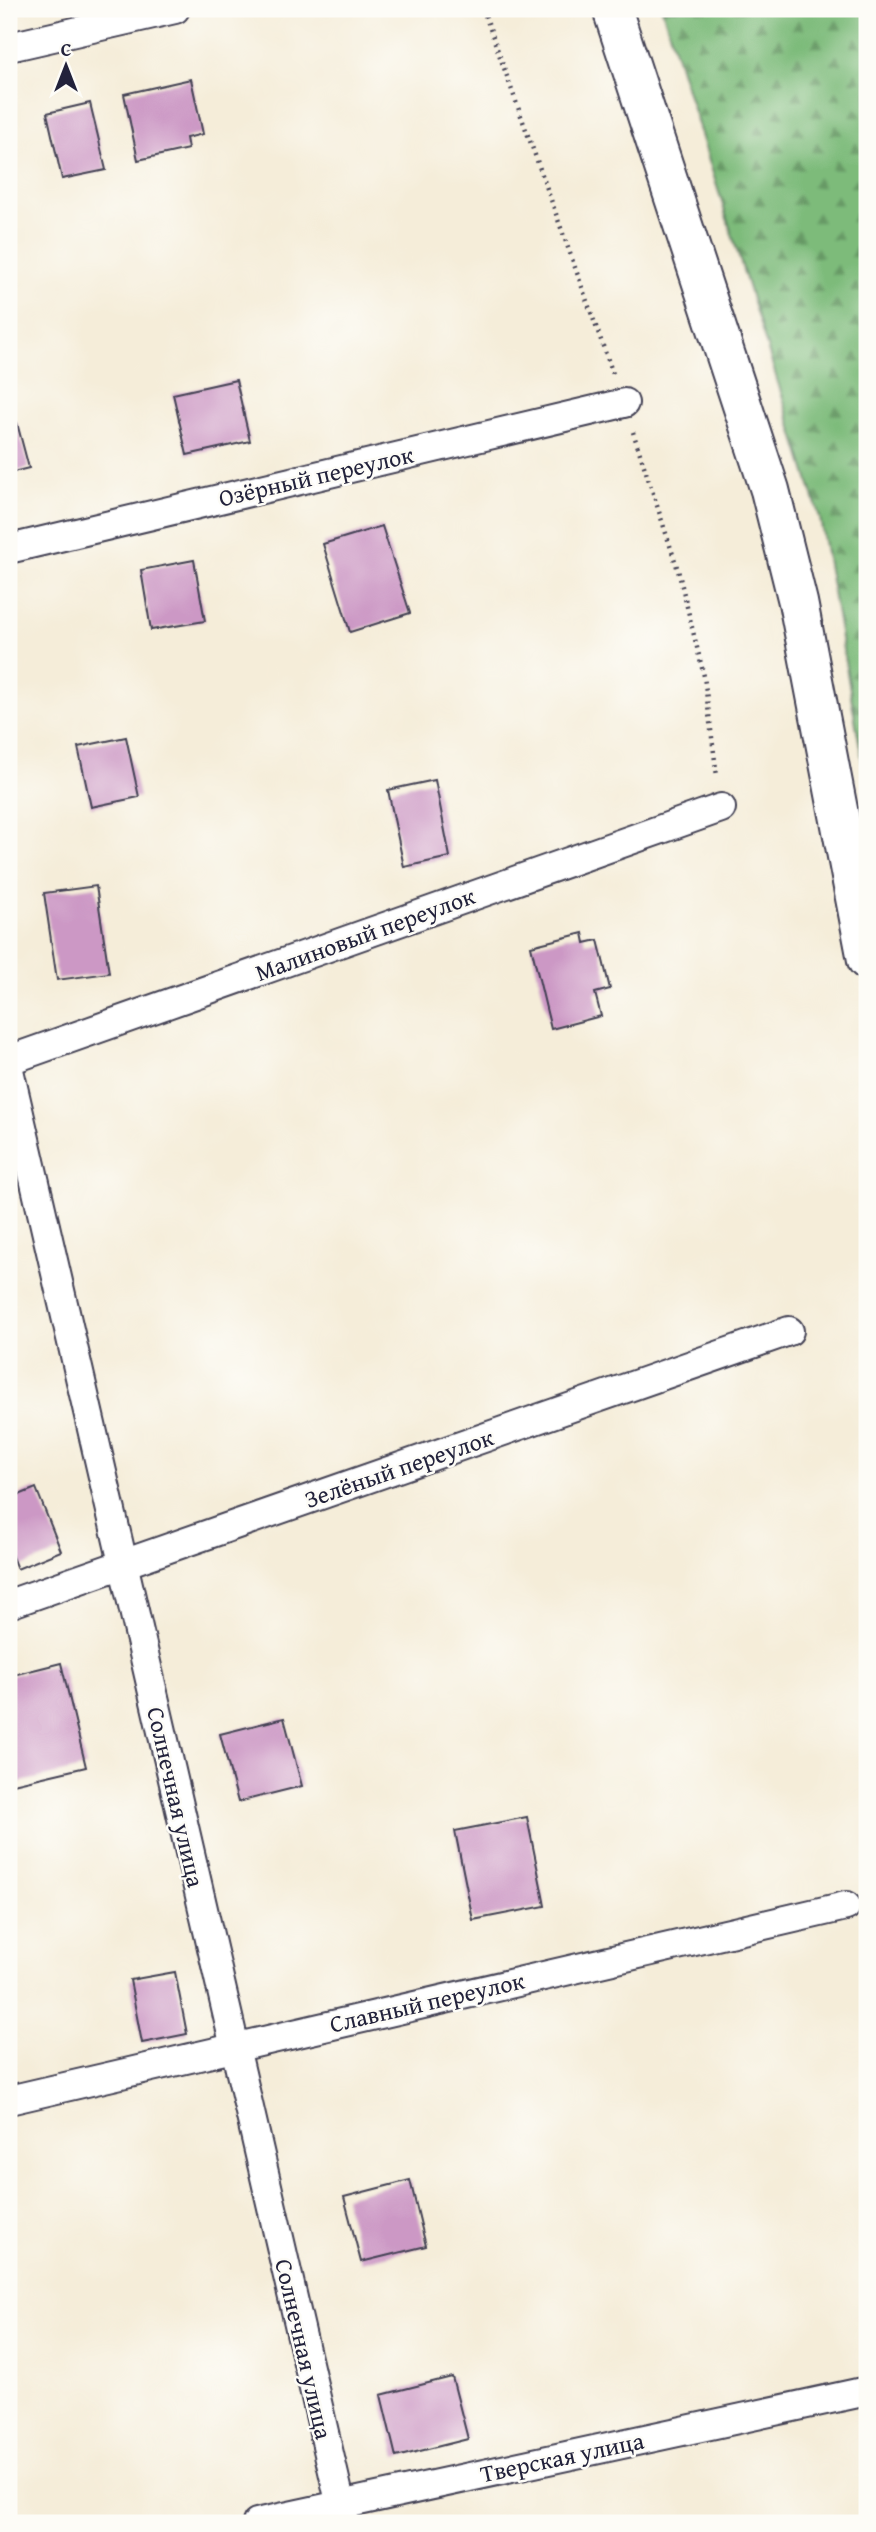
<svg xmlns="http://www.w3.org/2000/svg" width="876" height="2532" viewBox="0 0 876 2532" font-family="'Gentium Book Plus',serif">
<defs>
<pattern id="forest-firs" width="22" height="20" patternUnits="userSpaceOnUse" patternTransform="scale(1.75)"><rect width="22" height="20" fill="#7dbb7a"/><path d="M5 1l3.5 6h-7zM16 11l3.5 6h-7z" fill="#669865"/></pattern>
</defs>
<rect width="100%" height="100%" fill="#fdfcf7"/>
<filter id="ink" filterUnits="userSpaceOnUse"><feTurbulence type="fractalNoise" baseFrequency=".0143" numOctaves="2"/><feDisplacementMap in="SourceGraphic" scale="14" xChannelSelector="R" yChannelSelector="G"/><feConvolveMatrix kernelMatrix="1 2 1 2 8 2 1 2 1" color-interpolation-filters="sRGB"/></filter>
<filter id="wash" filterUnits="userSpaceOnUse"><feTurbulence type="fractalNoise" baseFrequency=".00686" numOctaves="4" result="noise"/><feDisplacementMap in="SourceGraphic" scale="28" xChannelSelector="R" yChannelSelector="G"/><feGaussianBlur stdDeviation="1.57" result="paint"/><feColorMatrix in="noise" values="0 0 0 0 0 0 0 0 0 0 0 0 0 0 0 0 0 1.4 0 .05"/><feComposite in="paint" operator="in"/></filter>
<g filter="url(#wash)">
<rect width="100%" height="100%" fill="#f5edd9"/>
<path fill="url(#forest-firs)" stroke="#506e5a" stroke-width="2" d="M 662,9 L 867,9 L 867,787 L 820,518 Z"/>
<g id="blocks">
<g fill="#cc98c5">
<path d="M 191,79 L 203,134 L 186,138 L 188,149 L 138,160 L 124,94 Z"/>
<path d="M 90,103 L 106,170 L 62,179 L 47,113 Z"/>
<path d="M 236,380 L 250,441 L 187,455 L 173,394 Z"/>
<path d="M 17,423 L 29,468 L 9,473 L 9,425 Z"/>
<path d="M 382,526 L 410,613 L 350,632 L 323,544 Z"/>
<path d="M 194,560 L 205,621 L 151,630 L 141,570 Z"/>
<path d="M 126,737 L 139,797 L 91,807 L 78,747 Z"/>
<path d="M 435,780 L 450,857 L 404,867 L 388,790 Z"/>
<path d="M 96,886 L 109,973 L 57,980 L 44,893 Z"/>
<path d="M 583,933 L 585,943 L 598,940 L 610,989 L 595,993 L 601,1016 L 551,1029 L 531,946 Z"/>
<path d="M 36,1488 L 61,1551 L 17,1569 L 9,1549 L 9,1499 Z"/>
<path d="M 61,1663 L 86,1767 L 9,1785 L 9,1676 Z"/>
<path d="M 284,1718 L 302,1786 L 238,1802 L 220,1734 Z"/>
<path d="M 527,1817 L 545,1906 L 473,1920 L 455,1831 Z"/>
<path d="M 175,1972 L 187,2034 L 142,2043 L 130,1980 Z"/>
<path d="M 410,2180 L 426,2246 L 361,2262 L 344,2197 Z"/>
<path d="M 452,2377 L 468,2439 L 396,2457 L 381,2395 Z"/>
</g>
</g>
</g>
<g filter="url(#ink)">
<use href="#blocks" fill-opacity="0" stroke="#424053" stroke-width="2"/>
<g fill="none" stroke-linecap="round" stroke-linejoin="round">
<g stroke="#424053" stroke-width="32">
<g id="minor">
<path d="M 9,47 L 175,9"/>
<path d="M 9,549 L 624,403"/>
<path d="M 9,1060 L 721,808"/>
<path d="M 9,1070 L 345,2523"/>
<path d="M 9,1604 L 789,1331"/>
<path d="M 9,2100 L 846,1906"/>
<path d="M 257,2523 L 867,2391"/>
</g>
</g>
<g stroke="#424053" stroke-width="42">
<path id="secondary" d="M 612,9 L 770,490 L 798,602 L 867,960"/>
</g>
<g stroke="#424053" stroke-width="4.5" stroke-dasharray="2 5" stroke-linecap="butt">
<path d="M 483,9 L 613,374"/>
<path d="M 633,432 L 678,570 L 704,676 L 717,776"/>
</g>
<use href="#minor" stroke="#fff" stroke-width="28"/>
<use href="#secondary" stroke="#fff" stroke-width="38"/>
</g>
</g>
<g text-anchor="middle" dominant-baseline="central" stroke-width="5" stroke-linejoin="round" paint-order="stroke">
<g font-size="24" fill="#22223b" stroke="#fdfcf7">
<text transform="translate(316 476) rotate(-13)">Озёрный переулок</text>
<text transform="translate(365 934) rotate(-20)">Малиновый переулок</text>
<text transform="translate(399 1468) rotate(-19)">Зелёный переулок</text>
<text transform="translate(176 1797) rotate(77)">Солнечная улица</text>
<text transform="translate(427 2002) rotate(-13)">Славный переулок</text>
<text transform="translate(304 2349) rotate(77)">Солнечная улица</text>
<text transform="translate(562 2457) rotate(-12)">Тверская улица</text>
</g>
</g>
<rect width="876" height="2532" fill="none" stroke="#fdfcf7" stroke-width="35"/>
<g transform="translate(66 66)" stroke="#fdfcf7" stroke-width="5" paint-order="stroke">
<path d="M0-5L12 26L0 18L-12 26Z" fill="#22223b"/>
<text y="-10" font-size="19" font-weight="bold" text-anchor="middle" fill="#22223b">С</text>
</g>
</svg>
